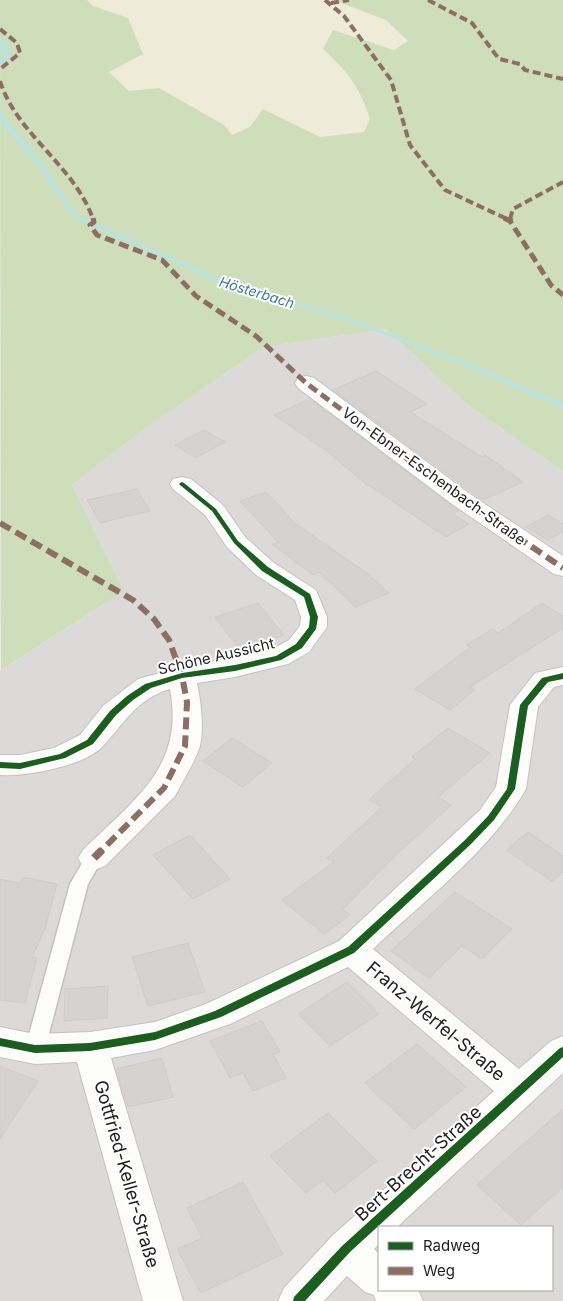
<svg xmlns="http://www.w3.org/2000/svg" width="563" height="1301" viewBox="0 0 563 1301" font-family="Inter,sans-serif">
<rect width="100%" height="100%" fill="#edeae7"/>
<path fill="#dcdad8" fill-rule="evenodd" d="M 386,329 L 469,406 L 563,471 L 563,1301 L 0,1301 L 0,671 L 124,591 L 72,485 L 136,435 L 263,347 ZM 379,1227 L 552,1227 L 552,1290 L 379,1290 Z"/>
<path fill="#efebd9" d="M 87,0 L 333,0 L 386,20 L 408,41 L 394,50 L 333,30 L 323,49 L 345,70 L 362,94 L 370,118 L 364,132 L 320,137 L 295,126 L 250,127 L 232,135 L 224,125 L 159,88 L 129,91 L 109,72 L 143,55 L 128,18 L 93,6 Z"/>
<path fill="#ceddba" d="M 0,0 L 87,0 L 93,6 L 128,18 L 143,54 L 109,72 L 129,91 L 159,88 L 224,125 L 232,135 L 250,127 L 263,109 L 320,137 L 364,132 L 370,119 C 360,87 347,71 323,49 L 333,30 L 394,50 L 408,41 L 386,20 L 333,0 L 563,0 L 563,471 L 469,406 L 386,329 L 263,347 L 136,435 L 72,485 L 124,591 L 1,670 Z"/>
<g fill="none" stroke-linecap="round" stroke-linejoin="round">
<g fill="#b8e3e3" fill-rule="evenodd">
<path d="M 0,37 L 8,46 L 10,57 L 0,65 L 0,60 L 4,57 C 3,50 0,44 0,37 Z"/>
<path d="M 0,110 L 2,111 L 7,121 L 46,169 L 77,215 L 229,283 L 347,317 L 473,365 L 563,403 L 563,408 L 469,367 L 343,319 L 225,285 L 73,217 L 42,171 L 1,121 Z"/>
</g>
</g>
<g fill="#d5d2d0" stroke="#d0cbc8">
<path d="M 376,371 L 427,404 L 410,412 L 482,457 L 485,455 L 523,482 L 483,500 L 333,390 Z"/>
<path d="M 310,399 L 459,511 L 453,514 L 469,524 L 446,537 L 370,486 L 368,486 L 327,451 L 274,415 Z"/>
<path d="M 204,430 L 225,442 L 196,458 L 175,445 Z"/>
<path d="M 137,489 L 150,511 L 100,523 L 87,500 Z"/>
<path d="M 266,492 L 296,524 L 368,574 L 389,593 L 355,607 L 319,572 L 313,575 L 272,544 L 278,542 L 240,501 Z"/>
<path d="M 548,515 L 563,524 L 563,532 L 548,540 L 526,527 Z"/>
<path d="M 258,603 L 284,635 L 240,650 L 215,617 Z"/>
<path d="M 542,603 L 563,616 L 563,628 L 470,687 L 475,690 L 450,710 L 415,689 L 470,647 L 467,645 L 492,629 L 498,633 Z"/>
<path d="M 448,728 L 490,753 L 438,797 L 451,805 L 396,855 L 343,909 L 350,915 L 324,934 L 282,900 L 334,862 L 327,858 L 382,807 L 369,800 L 415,759 L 412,757 Z"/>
<path d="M 232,738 L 272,763 L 243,787 L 203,761 Z"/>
<path d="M 528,832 L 563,856 L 563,872 L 552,881 L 506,850 Z"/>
<path d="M 190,835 L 230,879 L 193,899 L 153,855 Z"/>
<path d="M 23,877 L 57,884 L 45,929 L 32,957 L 37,958 L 25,1003 L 0,1000 L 0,879 L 20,883 Z"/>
<path d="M 455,892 L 512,929 L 482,959 L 462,946 L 429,978 L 391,951 Z"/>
<path d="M 188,943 L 205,992 L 148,1006 L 132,957 Z"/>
<path d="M 347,982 L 379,1014 L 330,1046 L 298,1014 Z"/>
<path d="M 108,986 L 107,1018 L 64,1021 L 65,989 Z"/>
<path d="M 262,1021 L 280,1052 L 273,1054 L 286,1078 L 253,1091 L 243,1073 L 230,1078 L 210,1041 Z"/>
<path d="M 417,1044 L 466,1087 L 414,1129 L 365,1083 Z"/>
<path d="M 162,1058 L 173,1097 L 128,1107 L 116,1069 Z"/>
<path d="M 0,1066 L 38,1081 L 0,1139 Z"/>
<path d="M 563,1109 L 563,1187 L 521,1225 L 477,1185 Z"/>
<path d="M 328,1113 L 377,1161 L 335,1193 L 323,1180 L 306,1193 L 270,1156 Z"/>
<path d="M 243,1182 L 283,1254 L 201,1293 L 177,1249 L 202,1238 L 187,1208 Z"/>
</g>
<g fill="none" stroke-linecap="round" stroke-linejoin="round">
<g stroke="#c4c2c1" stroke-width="3">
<path id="service" d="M 94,852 L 100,853 L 103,858 L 88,884 L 45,1049 L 42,1055 L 35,1057 L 28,1055 L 25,1049 L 70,884 L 88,853 Z"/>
</g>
<g stroke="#c4c2c1" stroke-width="2">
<g id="minor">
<path d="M 306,376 L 314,378 L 470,494 L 563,556 L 563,576 L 554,574 L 452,504 L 298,388 L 295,383 L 298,378 Z"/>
<path d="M 182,477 L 191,479 L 223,505 L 245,537 L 274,563 L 316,590 L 327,617 L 327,627 L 309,652 L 288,664 L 235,677 L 197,683 C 201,702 204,727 200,746 C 195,762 183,781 175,796 L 105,866 L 94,870 L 83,866 L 78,858 L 83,850 C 133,800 185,768 170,689 C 136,699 124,724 102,747 C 84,766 25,777 0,775 L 0,755 L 20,755 L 54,748 L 80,735 L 103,706 L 138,679 L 182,667 L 269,651 L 289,640 L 300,626 L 301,617 L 295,600 L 256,575 L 227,547 L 205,515 L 173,489 L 170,484 L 173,479 Z"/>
<path d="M 563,667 L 563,685 L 554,687 L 538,707 L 526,789 C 490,851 425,900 373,949 L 519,1069 L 551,1041 L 563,1036 L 563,1073 L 397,1227 L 379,1227 L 379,1244 L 374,1249 L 379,1254 L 379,1290 L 418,1290 L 423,1301 L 376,1301 L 374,1295 L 365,1292 L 347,1276 L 324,1301 L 278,1301 L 284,1288 L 332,1236 L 494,1091 L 348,967 L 230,1024 L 155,1050 L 111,1058 L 183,1301 L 143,1301 L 77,1062 L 35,1064 L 0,1057 L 0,1027 L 35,1034 L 90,1032 L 155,1022 L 206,1004 L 339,941 L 480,810 L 496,787 L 510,705 L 535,673 Z"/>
</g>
</g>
<use href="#service" fill="#fcfcfb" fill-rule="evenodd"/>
<use href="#minor" fill="#fcfcfb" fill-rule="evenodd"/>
<g stroke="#8d6e63" stroke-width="4" stroke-dasharray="8 4" stroke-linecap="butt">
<path d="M 325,0 L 344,16 L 391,80 L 410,145 L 445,190 L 507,219"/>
<path d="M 428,0 L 472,23 L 499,59 L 520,64 L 525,70 L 563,79"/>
<path d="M 331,3 L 349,0"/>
<path d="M 0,29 L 17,43 L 20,53 L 0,69"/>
<path d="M 0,81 C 17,135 74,165 93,219"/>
<path d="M 510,219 L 513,209 L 563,182"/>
</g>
<g stroke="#8d6e63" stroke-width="5" stroke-dasharray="10 5" stroke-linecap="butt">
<path d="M 93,218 L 94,222 L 90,225 L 97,235 L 162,260 L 196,296 L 256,336 L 306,383 L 459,498"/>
<path d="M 504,218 L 510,221 L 551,285 L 563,295"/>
<path d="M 510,221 L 511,218"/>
</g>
<g stroke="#8d6e63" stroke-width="6" stroke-dasharray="12 6" stroke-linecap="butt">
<path d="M 457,496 L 563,568"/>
<path d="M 0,523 L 133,600 L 154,619 L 169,640 L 182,676 L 187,702 L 185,746 L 164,788 L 101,851"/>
</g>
<path stroke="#8d6e63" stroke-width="8" stroke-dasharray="16 8" stroke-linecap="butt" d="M 94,858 L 102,850"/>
<g stroke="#fff" stroke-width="3">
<g id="cycleway">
<path d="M 182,482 L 184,483 L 216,509 L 238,541 L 268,567 L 310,594 L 318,617 L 316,629 L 302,648 L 281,660 L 235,671 L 182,678 L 151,688 L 133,700 L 116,715 L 93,744 L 65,758 L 20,769 L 0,768 L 0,762 L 20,763 L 60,754 L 87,740 L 110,711 L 127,696 L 145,684 L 182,673 L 235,665 L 276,656 L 296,644 L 309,627 L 310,617 L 304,597 L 262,571 L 234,543 L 212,511 L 180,485 L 179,484 L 180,483 Z"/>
<path d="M 563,673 L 563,679 L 548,682 L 528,706 L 515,789 L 494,820 L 471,844 L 354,953 L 221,1017 L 155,1040 L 90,1051 L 35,1053 L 0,1046 L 0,1038 L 35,1045 L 90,1043 L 155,1032 L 215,1011 L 348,947 L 465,840 L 488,816 L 507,789 L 520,705 L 542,678 Z"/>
<path d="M 563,1047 L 563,1057 L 350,1252 L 305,1301 L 293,1301 L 294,1297 L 342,1246 L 560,1048 Z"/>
</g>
</g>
<use href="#cycleway" fill="#1b5e20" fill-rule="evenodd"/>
</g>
<g text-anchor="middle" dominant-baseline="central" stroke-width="4" stroke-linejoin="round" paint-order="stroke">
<g font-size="14" font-style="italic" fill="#3a7b94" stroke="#fff">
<text transform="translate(257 292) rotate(17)">Hösterbach</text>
</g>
<g font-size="15" fill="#1e1e1e" stroke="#fff">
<text transform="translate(434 476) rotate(36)">Von-Ebner-Eschenbach-Straße</text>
<text transform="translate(216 656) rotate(-13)">Schöne Aussicht</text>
</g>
<g font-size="18" fill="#1e1e1e" stroke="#fff">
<text transform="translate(436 1021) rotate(40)">Franz-Werfel-Straße</text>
<text transform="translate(418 1163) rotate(-42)">Bert-Brecht-Straße</text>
<text transform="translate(127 1174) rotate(74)">Gottfried-Keller-Straße</text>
</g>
</g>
<rect x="378" y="1226" width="175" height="65" fill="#ffffff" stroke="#a5a5a5"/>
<rect x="388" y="1242" width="25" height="8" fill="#1b5e20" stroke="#a5a5a5"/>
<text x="423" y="1251" font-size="15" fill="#1e1e1e">Radweg</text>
<rect x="388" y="1267" width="25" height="8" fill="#8d6e63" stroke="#a5a5a5"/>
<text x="423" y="1276" font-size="15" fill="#1e1e1e">Weg</text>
</svg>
